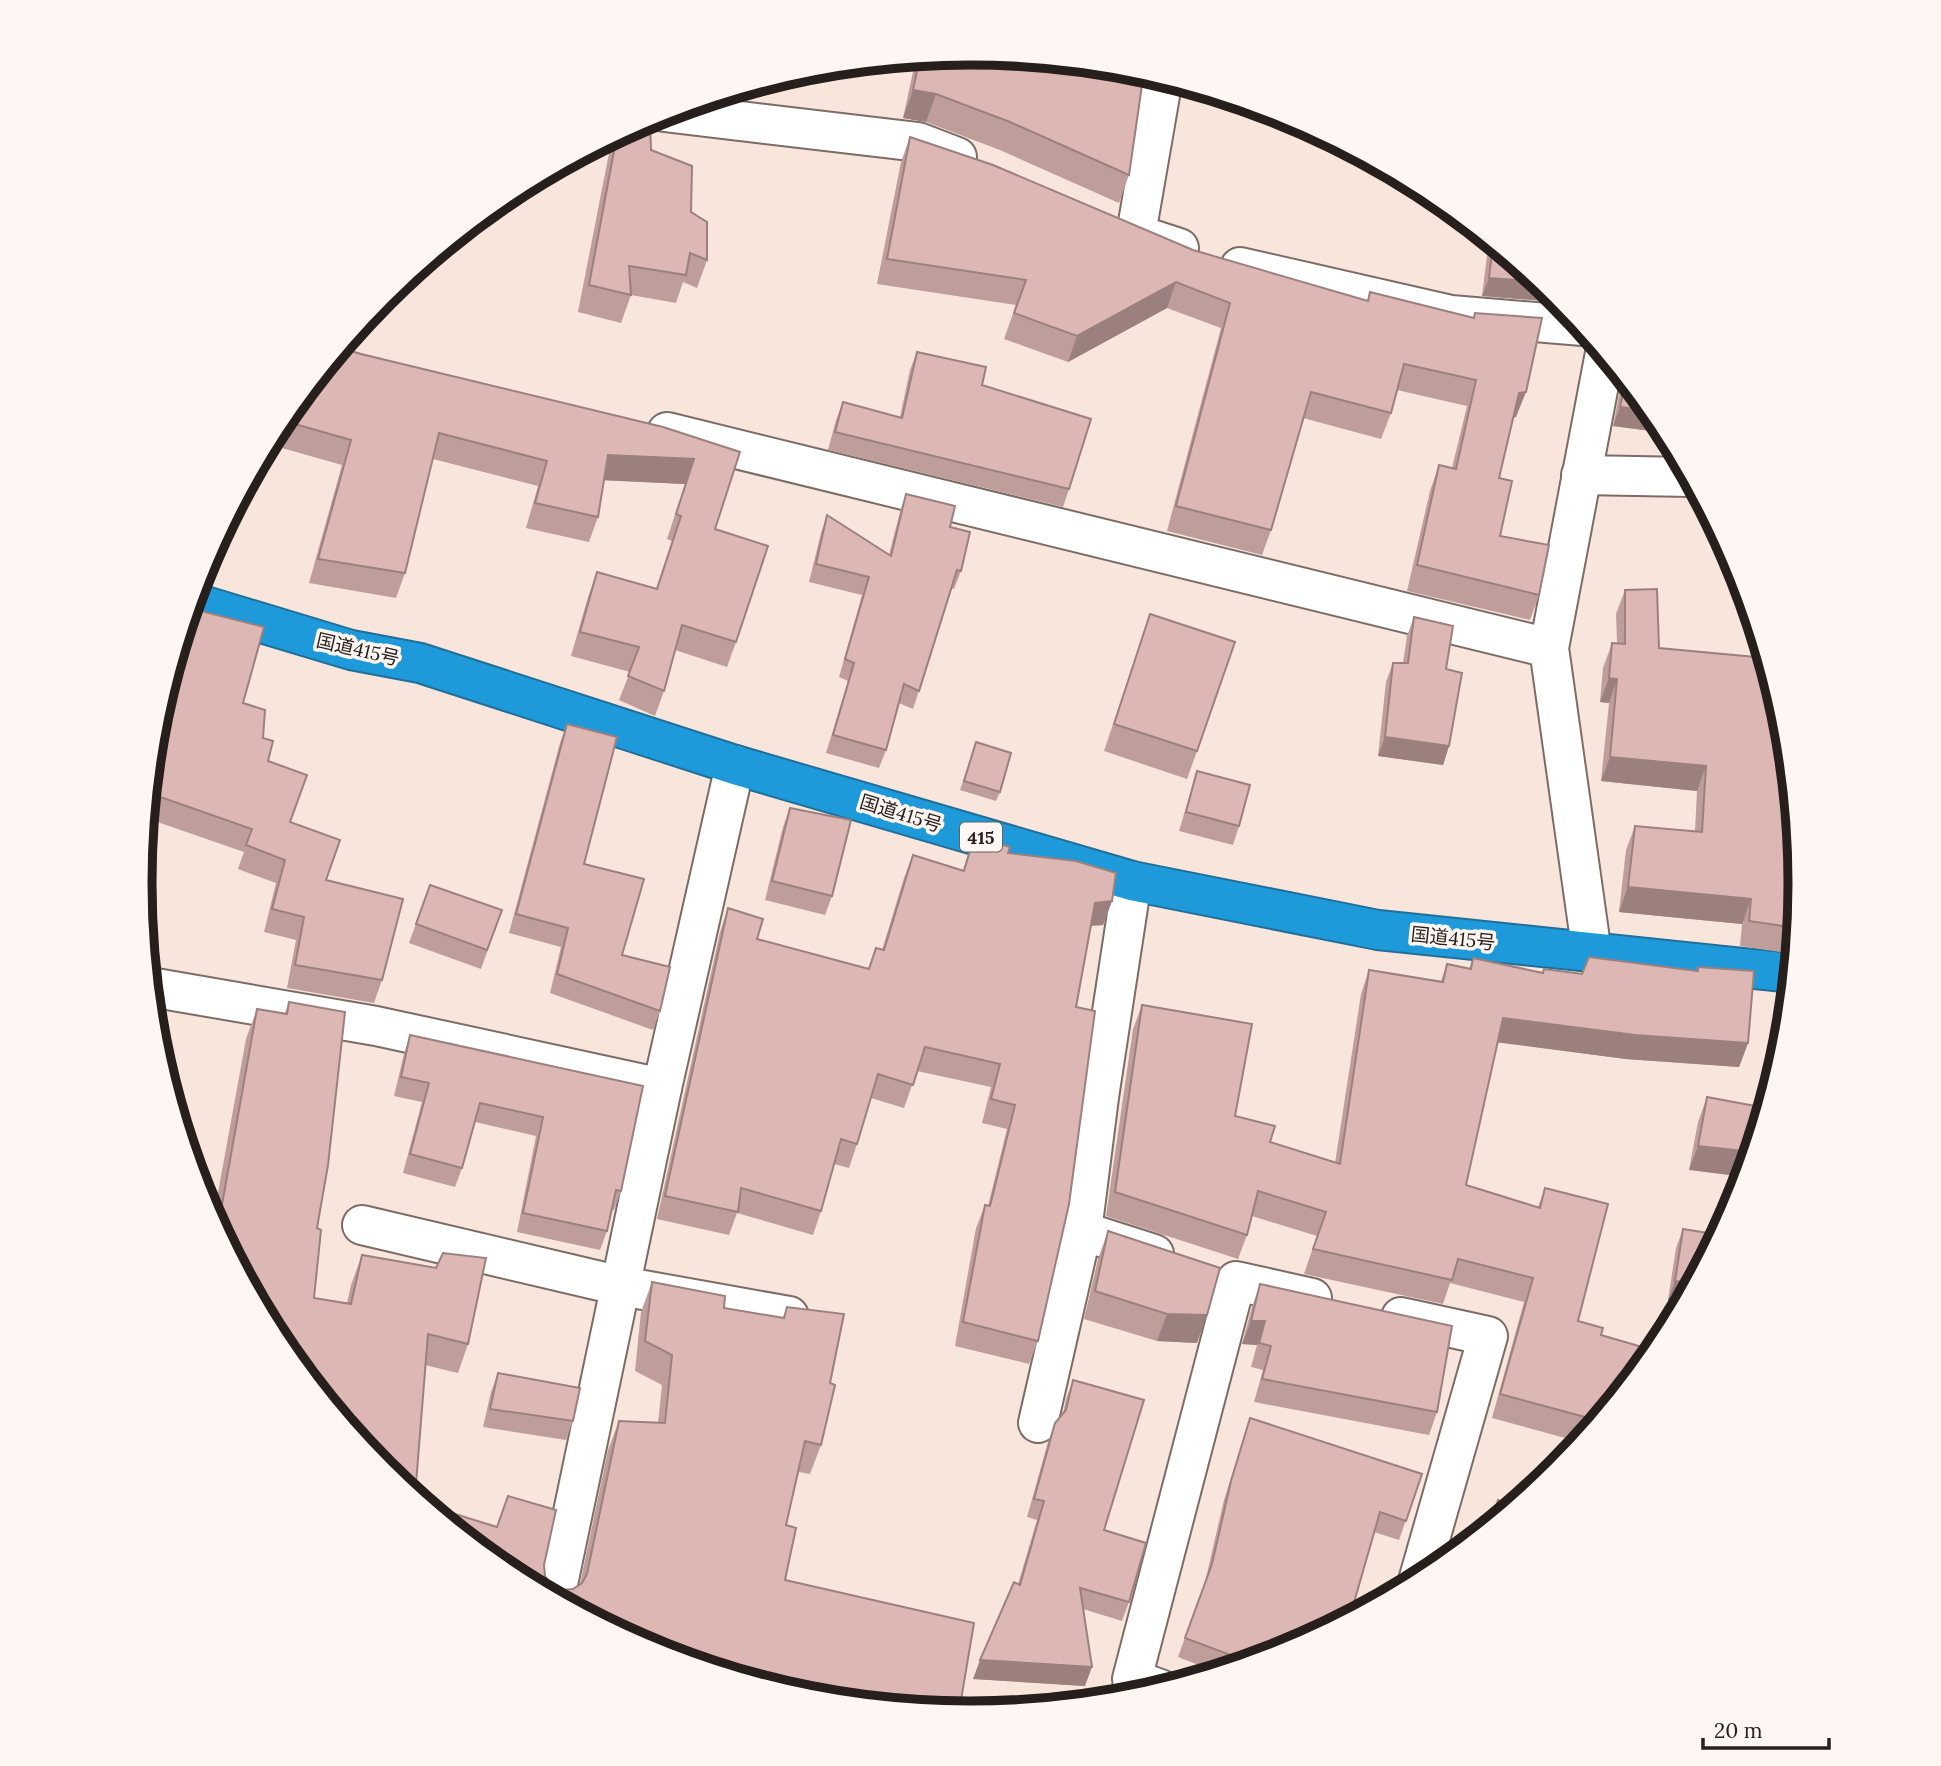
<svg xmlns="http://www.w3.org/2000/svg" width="1941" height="1766" viewBox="0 0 1941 1766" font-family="Lora,'Noto Sans JP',serif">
<rect width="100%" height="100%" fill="#f8e6dd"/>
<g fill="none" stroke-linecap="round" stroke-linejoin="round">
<g stroke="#7c6c65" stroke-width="42">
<g id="minor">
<path d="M 1163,78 L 1136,234 L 1179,248"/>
<path d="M 664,112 L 918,142 L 957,157"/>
<path d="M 1240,267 L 1451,315 L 1583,326"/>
<path d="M 667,432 L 1549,648"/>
<path d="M 1581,475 L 1690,477"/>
<path d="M 1592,954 L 1549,648 L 1605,353"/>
<path d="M 150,987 L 376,1026 L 662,1088"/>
<path d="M 362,1225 L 621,1286 L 789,1316"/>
<path d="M 1082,1231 L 1099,1097 L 1132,881"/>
<path d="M 1401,1317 L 1488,1336 L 1418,1581"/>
<path d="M 1038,1423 L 1082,1231 L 1154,1254"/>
<path d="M 555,1598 L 662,1088 L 735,765"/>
<path d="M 1160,1689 L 1132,1679 L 1236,1281 L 1312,1298"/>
</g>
</g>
<g stroke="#216f98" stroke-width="42">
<path id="highway" d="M 192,602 L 351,650 L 420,663 L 735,765 L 1132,881 L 1378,930 L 1792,973"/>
</g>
<use href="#minor" stroke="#fff" stroke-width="38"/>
<use href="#highway" stroke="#1e9ada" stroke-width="38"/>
</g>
<g fill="#be9d9b">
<path d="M 971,52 L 1085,76 L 1129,175 L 1119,203 L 1000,150 L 926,122 L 903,118 L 916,58 Z"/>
<path d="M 641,122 L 651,150 L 691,212 L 707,260 L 697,288 L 683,282 L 676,303 L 631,295 L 621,323 L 578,312 L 610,148 L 614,136 Z"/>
<path d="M 910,137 L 1193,250 L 1367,301 L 1370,292 L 1473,318 L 1475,313 L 1516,417 L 1513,418 L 1499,478 L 1500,536 L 1539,595 L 1530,620 L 1407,591 L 1430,491 L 1439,465 L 1452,468 L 1467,406 L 1397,390 L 1391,413 L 1381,439 L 1303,418 L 1271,530 L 1262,555 L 1167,531 L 1221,328 L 1167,308 L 1068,362 L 1004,339 L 1016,305 L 877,284 L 901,162 Z"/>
<path d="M 1489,239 L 1559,297 L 1557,302 L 1482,296 Z"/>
<path d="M 341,348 L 740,452 L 715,529 L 736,642 L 727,667 L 675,650 L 664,691 L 655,716 L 619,700 L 630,672 L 571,656 L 588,597 L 597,572 L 656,589 L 672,541 L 667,539 L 685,484 L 604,480 L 598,517 L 589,542 L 526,528 L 538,486 L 433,459 L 405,573 L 396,598 L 309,583 L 342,465 L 275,446 L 277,426 L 280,421 Z"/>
<path d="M 917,352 L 982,385 L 1069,489 L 1063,507 L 828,450 L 836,420 L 843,402 L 900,417 L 910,370 Z"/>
<path d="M 1623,375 L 1661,422 L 1666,433 L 1613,426 Z"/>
<path d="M 906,494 L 950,527 L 961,571 L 954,589 L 952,588 L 913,709 L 899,703 L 886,750 L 879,768 L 826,753 L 848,681 L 839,677 L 862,595 L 809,582 L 821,533 L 827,515 L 889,555 L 900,512 Z"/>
<path d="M 1625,590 L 1659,648 L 1801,883 L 1794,954 L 1740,946 L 1742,924 L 1619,912 L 1626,850 L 1635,826 L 1695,831 L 1697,791 L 1601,781 L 1609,703 L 1600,702 L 1603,668 L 1612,643 L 1617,643 L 1616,614 Z"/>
<path d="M 197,610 L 243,703 L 263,738 L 268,761 L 290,822 L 326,880 L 382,980 L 374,1003 L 287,988 L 296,940 L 264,932 L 276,883 L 238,869 L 244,852 L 146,818 L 156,722 L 160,723 Z"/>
<path d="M 1150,614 L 1197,751 L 1187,779 L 1104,751 Z"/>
<path d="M 1414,617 L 1446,669 L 1449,746 L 1443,765 L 1378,756 L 1386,682 L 1393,663 L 1403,663 L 1407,636 Z"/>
<path d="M 567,724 L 584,864 L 622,955 L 660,1011 L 653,1030 L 550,993 L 561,947 L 509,933 L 560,743 Z"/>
<path d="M 976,742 L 1000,792 L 996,801 L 960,790 Z"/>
<path d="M 1197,771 L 1239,826 L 1233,845 L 1179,831 L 1191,790 Z"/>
<path d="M 790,808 L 832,896 L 825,915 L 765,900 L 783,827 Z"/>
<path d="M 974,837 L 1112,901 L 1103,925 L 1091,926 L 1076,1007 L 1038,1341 L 1029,1364 L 955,1346 L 976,1228 L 985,1205 L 988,1206 L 1007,1129 L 982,1123 L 991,1087 L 917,1071 L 904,1108 L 871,1098 L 857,1144 L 849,1168 L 834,1164 L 821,1211 L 813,1235 L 737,1213 L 729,1235 L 657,1219 L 720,932 L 728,908 L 757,939 L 868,969 L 876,948 L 882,950 L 904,878 L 913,855 L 963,870 Z"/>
<path d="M 430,885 L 502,910 L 481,969 L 409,943 Z"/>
<path d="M 1473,958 L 1542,973 L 1544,969 L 1582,974 L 1696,971 L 1698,967 L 1748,1043 L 1739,1067 L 1626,1059 L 1497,1042 L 1466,1185 L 1538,1207 L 1545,1188 L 1578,1321 L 1601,1335 L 1656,1351 L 1573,1451 L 1576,1441 L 1492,1418 L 1524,1302 L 1450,1283 L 1443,1304 L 1304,1274 L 1317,1236 L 1252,1216 L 1247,1235 L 1238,1259 L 1106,1216 L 1133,1029 L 1142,1005 L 1235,1116 L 1270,1142 L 1335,1163 L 1361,994 L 1369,970 L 1441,981 L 1447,964 L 1469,969 Z"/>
<path d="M 289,1002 L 317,1228 L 314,1298 L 347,1303 L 351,1285 L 362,1255 L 468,1344 L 458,1373 L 425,1365 L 280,1344 L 213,1220 L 246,1039 L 257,1009 L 285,1013 Z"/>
<path d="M 410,1035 L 643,1086 L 621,1191 L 614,1210 L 612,1210 L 607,1231 L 600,1250 L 517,1232 L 536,1136 L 475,1122 L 462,1168 L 455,1187 L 403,1173 L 422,1102 L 394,1096 L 404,1054 Z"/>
<path d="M 1707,1097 L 1766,1108 L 1689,1170 L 1698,1122 Z"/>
<path d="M 1683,1229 L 1720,1235 L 1684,1302 L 1668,1300 L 1676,1248 Z"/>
<path d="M 1108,1231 L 1197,1343 L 1157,1341 L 1084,1319 L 1098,1259 Z"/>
<path d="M 652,1282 L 724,1308 L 783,1318 L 787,1307 L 830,1383 L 821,1445 L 810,1474 L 799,1472 L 786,1525 L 785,1580 L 652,1650 L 509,1573 L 497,1527 L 508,1496 L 544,1565 L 545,1576 L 552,1585 L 562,1590 L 573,1589 L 580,1584 L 608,1450 L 619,1421 L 658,1423 L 662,1385 L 635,1371 L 641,1312 Z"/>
<path d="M 1260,1284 L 1437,1412 L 1429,1435 L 1254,1402 L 1263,1370 L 1251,1367 L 1257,1345 L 1242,1344 L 1252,1307 Z"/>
<path d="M 498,1373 L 573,1421 L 566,1440 L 483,1427 L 491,1392 Z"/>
<path d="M 1073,1380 L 1104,1530 L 1129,1602 L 1122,1621 L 1083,1609 L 1085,1686 L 973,1679 L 1018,1584 L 1037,1520 L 1027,1517 L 1048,1442 L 1055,1423 L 1063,1414 L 1066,1399 Z"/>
<path d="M 1250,1418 L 1422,1474 L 1399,1540 L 1374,1532 L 1288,1650 L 1217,1672 L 1178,1657 L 1205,1582 L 1224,1500 Z"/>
</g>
<g fill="#9b807e">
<path d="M 913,90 L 936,94 L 926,122 L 903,118 Z"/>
<path d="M 1489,278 L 1541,282 L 1559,297 L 1557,302 L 1482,296 Z"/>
<path d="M 1176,282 L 1167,308 L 1068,362 L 1077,336 Z"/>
<path d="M 1526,392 L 1516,417 L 1509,418 L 1519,393 Z"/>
<path d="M 1620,407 L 1652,411 L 1661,422 L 1666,433 L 1613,426 Z"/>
<path d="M 608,455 L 694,459 L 685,484 L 598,480 Z"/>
<path d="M 1609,678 L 1617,679 L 1609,703 L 1600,702 Z"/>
<path d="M 1385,737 L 1449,746 L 1443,765 L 1378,756 Z"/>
<path d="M 1610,757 L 1706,766 L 1697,791 L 1601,781 Z"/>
<path d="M 1628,887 L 1751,899 L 1742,924 L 1619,912 Z"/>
<path d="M 1112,901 L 1103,925 L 1086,926 L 1095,903 Z"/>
<path d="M 1503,1018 L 1748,1043 L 1739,1067 L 1626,1059 L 1494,1042 Z"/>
<path d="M 1698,1146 L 1753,1152 L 1745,1177 L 1689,1170 Z"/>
<path d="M 1675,1281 L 1694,1283 L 1684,1302 L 1668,1300 Z"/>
<path d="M 1167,1314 L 1207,1315 L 1197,1343 L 1157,1341 Z"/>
<path d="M 1251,1321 L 1265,1321 L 1257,1345 L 1242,1344 Z"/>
<path d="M 980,1660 L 1092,1667 L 1085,1686 L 973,1679 Z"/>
</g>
<g fill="#ddb7b4" stroke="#9b807e" stroke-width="2">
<path d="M 971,52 L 1085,64 L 1085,76 L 1142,85 L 1129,175 L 1010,122 L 936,94 L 913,90 L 920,57 Z"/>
<path d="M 641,122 L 650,122 L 651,150 L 692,166 L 691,212 L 707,222 L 707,260 L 690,253 L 686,275 L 629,266 L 631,295 L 589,285 L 617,135 Z"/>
<path d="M 910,137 L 993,165 L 1193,250 L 1368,301 L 1370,292 L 1474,318 L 1475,313 L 1542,318 L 1526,392 L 1519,393 L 1499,478 L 1512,481 L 1500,536 L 1549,545 L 1539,595 L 1417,565 L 1439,465 L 1456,469 L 1476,380 L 1404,364 L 1391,413 L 1311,392 L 1271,530 L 1176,506 L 1230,303 L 1176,282 L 1077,336 L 1014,313 L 1026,280 L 887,259 Z"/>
<path d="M 1493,243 L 1541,282 L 1489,278 Z"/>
<path d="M 341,348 L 361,354 L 663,427 L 740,452 L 715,529 L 768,546 L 736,642 L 682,625 L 664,691 L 628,676 L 639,647 L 580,632 L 597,572 L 657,589 L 681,516 L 676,514 L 694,459 L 608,455 L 598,517 L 535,503 L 547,461 L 439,433 L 405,573 L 318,559 L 351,440 L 284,421 L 284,416 Z"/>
<path d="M 917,352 L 986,367 L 982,385 L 1091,419 L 1069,489 L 835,432 L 843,402 L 902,418 Z"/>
<path d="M 1626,379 L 1652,411 L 1620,407 Z"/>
<path d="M 906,494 L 955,506 L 950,527 L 970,532 L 961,571 L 957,570 L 919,691 L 904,684 L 886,750 L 833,735 L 854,663 L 845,659 L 869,577 L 816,564 L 827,515 L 891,556 Z"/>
<path d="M 1657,589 L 1659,648 L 1766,658 L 1785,721 L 1801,883 L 1797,928 L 1749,921 L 1751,899 L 1628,887 L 1635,826 L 1702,832 L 1706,766 L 1610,757 L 1617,679 L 1609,678 L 1612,643 L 1625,644 L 1625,590 Z"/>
<path d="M 197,610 L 264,627 L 243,703 L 265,710 L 263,738 L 273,741 L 268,761 L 307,775 L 290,822 L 340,840 L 326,880 L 403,899 L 382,980 L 295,965 L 304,917 L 272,909 L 285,860 L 246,845 L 252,829 L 149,793 L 156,722 L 161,723 Z"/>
<path d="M 1150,614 L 1235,642 L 1197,751 L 1114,724 Z"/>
<path d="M 1414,617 L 1453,626 L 1446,669 L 1462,673 L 1449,746 L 1385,737 L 1393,663 L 1408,663 Z"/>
<path d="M 567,724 L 617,737 L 584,864 L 644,879 L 622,955 L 670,967 L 660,1011 L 557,974 L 568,928 L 516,914 Z"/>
<path d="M 976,742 L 1011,753 L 1000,792 L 964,781 Z"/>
<path d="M 1197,771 L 1250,785 L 1239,826 L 1186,812 Z"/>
<path d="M 790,808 L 851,820 L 832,896 L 772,881 Z"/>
<path d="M 974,837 L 1010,847 L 1008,853 L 1076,861 L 1116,873 L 1112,901 L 1095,903 L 1076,1007 L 1095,1011 L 1069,1204 L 1038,1341 L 963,1322 L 985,1205 L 990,1206 L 1015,1105 L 991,1099 L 1000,1064 L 925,1047 L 913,1085 L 878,1074 L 857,1144 L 841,1139 L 821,1211 L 741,1188 L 738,1212 L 665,1196 L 728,908 L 763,919 L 757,939 L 869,969 L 876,948 L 884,950 L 913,855 L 964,871 Z"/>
<path d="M 430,885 L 502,910 L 487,950 L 416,924 Z"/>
<path d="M 1589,957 L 1698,971 L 1698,967 L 1754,971 L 1748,1043 L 1635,1035 L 1503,1018 L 1466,1185 L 1540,1208 L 1545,1188 L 1608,1204 L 1578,1321 L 1603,1328 L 1601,1335 L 1656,1351 L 1584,1438 L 1579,1437 L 1585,1417 L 1500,1394 L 1533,1278 L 1458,1259 L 1452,1280 L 1313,1249 L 1326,1212 L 1258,1191 L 1247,1235 L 1115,1192 L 1142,1005 L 1252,1024 L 1235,1116 L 1275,1126 L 1270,1142 L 1340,1164 L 1369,970 L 1443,982 L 1447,964 L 1471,969 L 1473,958 L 1543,973 L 1544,969 L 1582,974 Z"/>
<path d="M 289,1002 L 345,1012 L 328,1165 L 317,1228 L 321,1230 L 314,1298 L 351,1304 L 362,1255 L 436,1268 L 443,1253 L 486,1258 L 468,1344 L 428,1334 L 415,1496 L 383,1470 L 280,1344 L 218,1227 L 257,1009 L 287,1014 Z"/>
<path d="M 410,1035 L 643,1086 L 621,1191 L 616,1190 L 607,1231 L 523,1213 L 543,1117 L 480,1103 L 462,1168 L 410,1154 L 429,1083 L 401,1077 Z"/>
<path d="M 1707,1097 L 1766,1108 L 1753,1152 L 1698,1146 Z"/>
<path d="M 1683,1229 L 1720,1235 L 1694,1283 L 1675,1281 Z"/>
<path d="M 1108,1231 L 1220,1268 L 1207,1315 L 1167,1314 L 1095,1291 Z"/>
<path d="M 652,1282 L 725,1296 L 724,1308 L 784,1318 L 787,1307 L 844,1314 L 830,1383 L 835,1385 L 821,1445 L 805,1441 L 786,1525 L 796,1528 L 785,1580 L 974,1623 L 959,1712 L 808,1697 L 652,1650 L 649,1648 L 652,1633 L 590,1617 L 509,1573 L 426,1505 L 497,1527 L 508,1496 L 556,1510 L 544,1565 L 545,1576 L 552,1585 L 562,1590 L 573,1589 L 582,1583 L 587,1574 L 619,1421 L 665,1423 L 672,1355 L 645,1341 Z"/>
<path d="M 1260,1284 L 1452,1326 L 1437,1412 L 1262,1379 L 1271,1346 L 1259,1343 L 1265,1321 L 1251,1321 Z"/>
<path d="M 498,1373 L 580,1388 L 573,1421 L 490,1409 Z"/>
<path d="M 1073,1380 L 1144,1400 L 1104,1530 L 1146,1543 L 1129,1602 L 1080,1588 L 1092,1667 L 980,1660 L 1014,1582 L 1020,1585 L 1044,1501 L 1034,1499 L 1055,1423 L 1066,1410 Z"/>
<path d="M 1250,1418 L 1422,1474 L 1406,1521 L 1380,1512 L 1351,1613 L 1355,1615 L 1288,1650 L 1249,1662 L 1185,1638 L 1212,1564 L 1231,1481 Z"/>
<path d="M 1498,1500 L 1515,1506 L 1490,1526 Z"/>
</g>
<g text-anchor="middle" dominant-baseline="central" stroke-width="7" stroke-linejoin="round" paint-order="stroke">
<rect fill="#fdf6f2" stroke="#66605c" stroke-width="2" x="960" y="822.5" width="42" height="29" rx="5"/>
<g font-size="18" font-weight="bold" fill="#261f1c">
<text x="981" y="837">415</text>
</g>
<g font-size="19" fill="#261f1c" stroke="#fdf6f2">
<text transform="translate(358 649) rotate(13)">国道415号</text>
<text transform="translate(901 813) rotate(17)">国道415号</text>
<text transform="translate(1453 938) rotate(6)">国道415号</text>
</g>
</g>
<path d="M0 0H1941V1766H0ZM152 883a818 818 0 1 1 1636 0a818 818 0 1 1-1636 0Z" fill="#fdf6f2" fill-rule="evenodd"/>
<path fill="none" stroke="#261f1c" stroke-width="9" d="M152 883a818 818 0 1 1 1636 0a818 818 0 1 1-1636 0Z"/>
<path d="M1703 1738v10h126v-10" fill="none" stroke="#261f1c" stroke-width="3.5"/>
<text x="1714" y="1738" font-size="21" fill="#261f1c" stroke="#fdf6f2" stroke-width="5" paint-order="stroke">20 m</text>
</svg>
